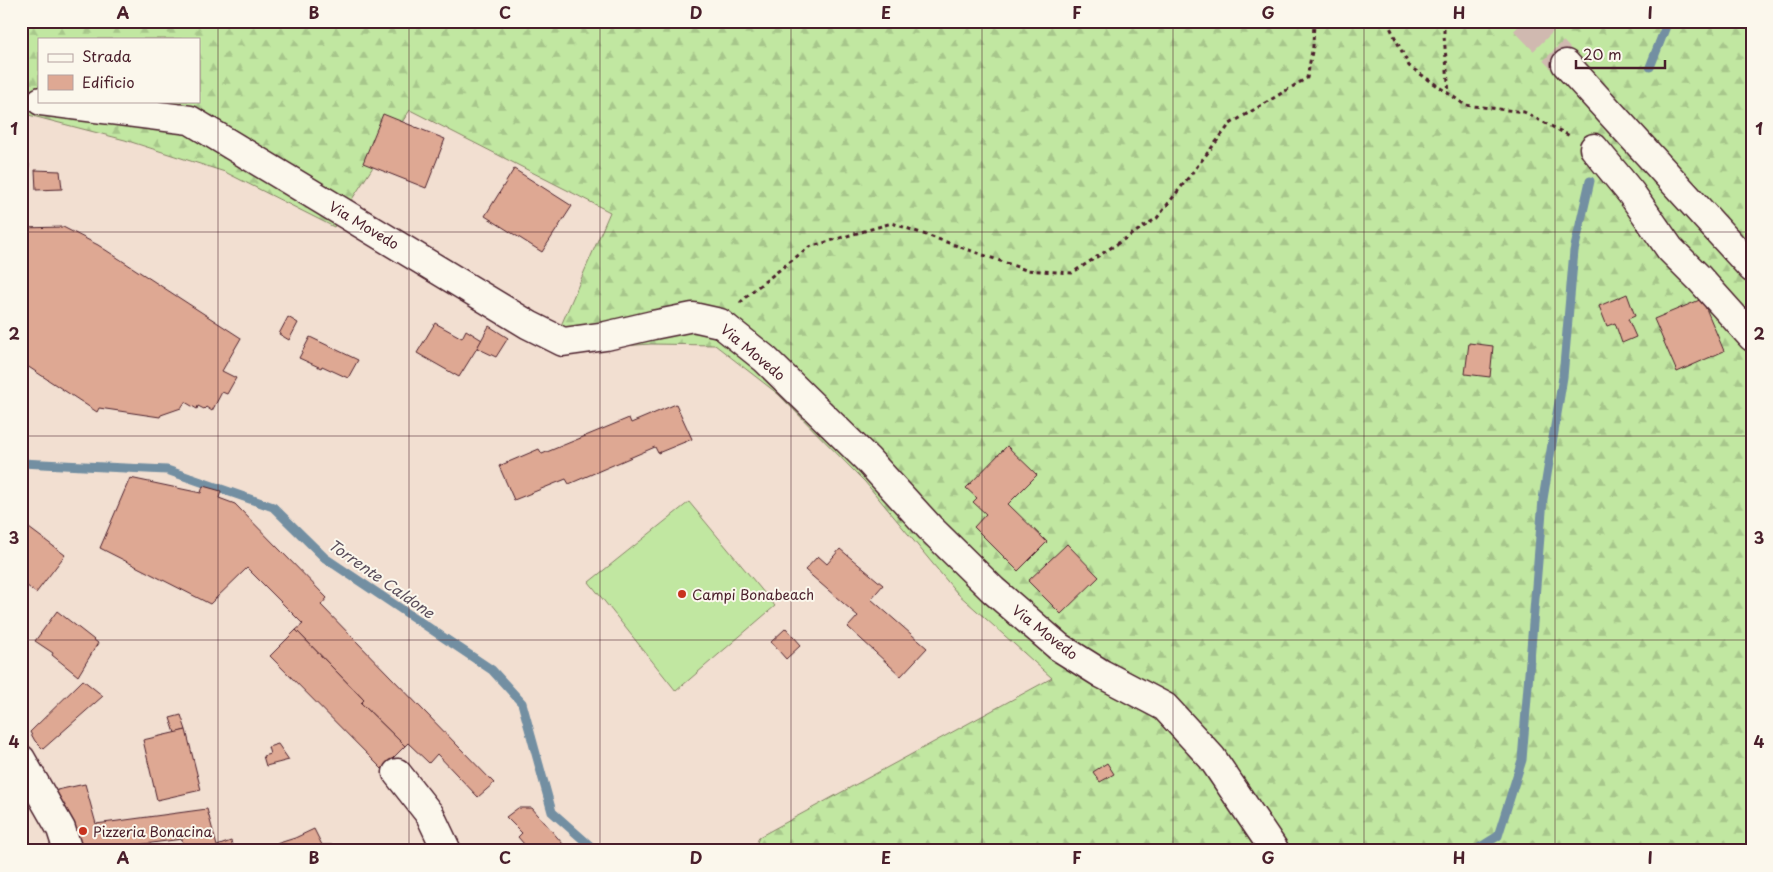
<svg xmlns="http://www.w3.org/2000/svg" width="1773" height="872" viewBox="0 0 1773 872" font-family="'Playpen Sans',sans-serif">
<defs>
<pattern id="forest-firs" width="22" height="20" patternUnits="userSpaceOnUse" patternTransform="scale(1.25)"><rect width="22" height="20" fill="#c1e7a1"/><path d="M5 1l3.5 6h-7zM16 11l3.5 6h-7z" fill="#a7c68b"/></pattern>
</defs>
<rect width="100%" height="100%" fill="#f2dfd1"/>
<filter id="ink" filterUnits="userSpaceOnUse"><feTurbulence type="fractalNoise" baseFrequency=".02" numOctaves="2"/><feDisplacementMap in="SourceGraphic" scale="10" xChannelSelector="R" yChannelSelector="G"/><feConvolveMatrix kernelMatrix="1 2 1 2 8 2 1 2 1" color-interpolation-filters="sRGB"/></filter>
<g filter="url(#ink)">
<path fill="url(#forest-firs)" stroke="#868366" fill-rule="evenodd" d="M 21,21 L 1752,21 L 1752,851 L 754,851 L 759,837 L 1052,678 L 957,593 L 865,482 L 778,394 L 715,345 L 651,344 L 550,351 L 610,212 L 410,110 L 334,227 L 225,172 L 125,140 L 21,113 ZM 39,39 L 199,39 L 199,101 L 39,101 Z"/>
<path fill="#c1e7a1" stroke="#868366" d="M 689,502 L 775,606 L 676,691 L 589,582 Z"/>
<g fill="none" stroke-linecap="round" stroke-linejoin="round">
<g stroke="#738fa2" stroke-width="9">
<path d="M 1650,67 L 1668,21"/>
<path d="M 21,463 L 167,470 L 273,507 L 325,558 L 492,670 L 522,703 L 552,812 L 596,851"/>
<path d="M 1474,851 L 1498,836 L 1522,760 L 1543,499 L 1563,377 L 1574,251 L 1590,181"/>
</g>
</g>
<g fill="#dea893" stroke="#4a1f2b">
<path d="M 383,114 L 445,139 L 426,188 L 363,163 Z"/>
<path d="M 21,163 L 29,164 L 28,173 L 25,172 L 21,177 Z"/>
<path d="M 514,169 L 572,206 L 542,252 L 485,216 Z"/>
<path d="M 35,170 L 60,171 L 62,189 L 36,190 Z"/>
<path d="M 63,227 L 98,245 L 241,338 L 222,371 L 236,378 L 227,394 L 222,392 L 212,411 L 206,407 L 204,409 L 198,406 L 197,409 L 185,402 L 181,408 L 161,415 L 160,417 L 99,408 L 97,412 L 21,362 L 21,228 Z"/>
<path d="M 1627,294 L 1635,316 L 1628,319 L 1636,337 L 1622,343 L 1615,323 L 1607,326 L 1599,306 Z"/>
<path d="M 1702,299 L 1724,351 L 1677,372 L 1654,319 Z"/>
<path d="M 288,317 L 298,323 L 289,340 L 279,334 Z"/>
<path d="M 435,323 L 462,338 L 466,330 L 482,340 L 459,377 L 417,353 Z"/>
<path d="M 489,326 L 508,338 L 496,357 L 477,348 Z"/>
<path d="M 310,337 L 358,360 L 348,378 L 322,366 L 321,368 L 299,358 Z"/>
<path d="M 1469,343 L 1493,346 L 1490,377 L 1465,374 Z"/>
<path d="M 676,404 L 692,439 L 658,453 L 655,447 L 569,484 L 566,479 L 514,500 L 499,466 L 539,449 L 542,454 L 629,418 L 631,423 Z"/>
<path d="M 1007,446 L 1037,475 L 1008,504 L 1047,542 L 1018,571 L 974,527 L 986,514 L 973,502 L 977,498 L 966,488 Z"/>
<path d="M 130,478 L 201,493 L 203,486 L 221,491 L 219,498 L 235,504 L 327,598 L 321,605 L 494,783 L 478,797 L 437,754 L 429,763 L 408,743 L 405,746 L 361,703 L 364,700 L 296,630 L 303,624 L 247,568 L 210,604 L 100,548 Z"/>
<path d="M 21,522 L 65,555 L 36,593 L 21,581 Z"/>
<path d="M 1067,544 L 1099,577 L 1061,614 L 1028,581 Z"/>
<path d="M 840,549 L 883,585 L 871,599 L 927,648 L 901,676 L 848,627 L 858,616 L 805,570 L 818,556 L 827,564 Z"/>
<path d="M 57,611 L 98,643 L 78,676 L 52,655 L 53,653 L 35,641 Z"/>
<path d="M 786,628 L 801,645 L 786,659 L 771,642 Z"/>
<path d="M 296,630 L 364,700 L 361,703 L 405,746 L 382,769 L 270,656 Z"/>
<path d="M 83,680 L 103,696 L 43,749 L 35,741 L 30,732 Z"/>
<path d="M 181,715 L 186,730 L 175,733 L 170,718 Z"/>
<path d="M 186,730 L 201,790 L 157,800 L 143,740 Z"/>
<path d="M 278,744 L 289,760 L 266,766 L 263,756 L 270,754 L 268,747 Z"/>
<path d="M 1107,763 L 1114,774 L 1100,782 L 1093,772 Z"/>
<path d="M 85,784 L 96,824 L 207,809 L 217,846 L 231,841 L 234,851 L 214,851 L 213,848 L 184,851 L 182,839 L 129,846 L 132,851 L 77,851 L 63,821 L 57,790 Z"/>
<path d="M 518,808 L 532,808 L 569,851 L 530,851 L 518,837 L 522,833 L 506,817 Z"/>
<path d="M 314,829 L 322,845 L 333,845 L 338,851 L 254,851 L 295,838 Z"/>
</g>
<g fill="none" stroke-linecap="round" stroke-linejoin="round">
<path stroke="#d0b9b0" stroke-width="28" stroke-dasharray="28 14" stroke-linecap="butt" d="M 1524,21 L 1566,64"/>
<g stroke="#4a1f2b" stroke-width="31">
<g id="street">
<path d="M 41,101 L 190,120 L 529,325 L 563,342 L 606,336 L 653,325 L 693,317 L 720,323 L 765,359 L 867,459 L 930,528 L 993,590 L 1059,647 L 1102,674 L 1165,707 L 1212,758 L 1275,851"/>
<path d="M 1594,148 L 1631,193 L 1670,249 L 1699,278 L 1752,337"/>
<path d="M 21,759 L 61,829 L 68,851"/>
<path d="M 397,773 L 430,815 L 447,851"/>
</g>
</g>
<g stroke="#4a1f2b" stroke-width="31">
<path id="highway" d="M 1566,64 L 1752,268"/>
</g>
<g stroke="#4a1f2b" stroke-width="3" stroke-dasharray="4 4" stroke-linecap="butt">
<path d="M 1387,21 L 1409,66 L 1465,105 L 1524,112 L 1570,136"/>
<path d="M 1444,21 L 1444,36 L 1449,93"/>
<path d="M 740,303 L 750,293 L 809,247 L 892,223 L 1026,270 L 1072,273 L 1157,218 L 1230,124 L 1307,78 L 1313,46 L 1314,21"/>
</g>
<use href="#street" stroke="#fbf7ec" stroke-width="28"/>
<use href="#highway" stroke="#fbf7ec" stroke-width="28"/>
</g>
</g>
<path fill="none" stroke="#4a1f2b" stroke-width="1" stroke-opacity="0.55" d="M 218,21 L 218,851M 409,21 L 409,851M 600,21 L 600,851M 791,21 L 791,851M 982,21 L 982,851M 1173,21 L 1173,851M 1364,21 L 1364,851M 1555,21 L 1555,851M 21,232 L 1752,232M 21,436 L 1752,436M 21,640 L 1752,640"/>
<g fill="#c8321e" stroke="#fbf7ec" stroke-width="2">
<circle cx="682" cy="594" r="5"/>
<circle cx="83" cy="831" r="5"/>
</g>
<g text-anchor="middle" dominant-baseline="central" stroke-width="4" stroke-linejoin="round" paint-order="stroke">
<g font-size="14" fill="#4a1f2b" stroke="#fbf7ec">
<text transform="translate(364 225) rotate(31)">Via Movedo</text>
<text transform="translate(753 352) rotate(40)">Via Movedo</text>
<text transform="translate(1045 632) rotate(38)">Via Movedo</text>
</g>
<g font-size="14" fill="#4a1f2b" stroke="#fbf7ec" text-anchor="start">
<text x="692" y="594">Campi Bonabeach</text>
<text x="93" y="831">Pizzeria Bonacina</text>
</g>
<g font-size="15" font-style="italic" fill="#5b4e5c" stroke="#fbf7ec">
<text transform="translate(382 578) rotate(35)">Torrente Caldone</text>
</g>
</g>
<rect width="1773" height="872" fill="none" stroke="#fbf7ec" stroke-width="55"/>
<rect x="38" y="38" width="162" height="65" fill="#fbf7ec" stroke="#b4a19f"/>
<rect x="48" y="54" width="25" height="8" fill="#fbf7ec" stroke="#b4a19f"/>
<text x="82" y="62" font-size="15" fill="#4a1f2b">Strada</text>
<rect x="48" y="75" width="25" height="15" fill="#dea893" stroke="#b4a19f"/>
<text x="82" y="88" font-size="15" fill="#4a1f2b">Edificio</text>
<path d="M1576 60v8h89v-8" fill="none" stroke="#4a1f2b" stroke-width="2.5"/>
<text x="1583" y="60" font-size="15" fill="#4a1f2b" stroke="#fbf7ec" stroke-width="4" paint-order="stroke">20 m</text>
<rect x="28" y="28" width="1718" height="816" fill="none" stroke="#4a1f2b" stroke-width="2"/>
<g font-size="16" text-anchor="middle" font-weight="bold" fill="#4a1f2b">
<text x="123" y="19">A</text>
<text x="314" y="19">B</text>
<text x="505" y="19">C</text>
<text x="696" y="19">D</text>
<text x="886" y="19">E</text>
<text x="1077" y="19">F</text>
<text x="1268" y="19">G</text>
<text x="1459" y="19">H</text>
<text x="1650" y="19">I</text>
<text x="14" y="135">1</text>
<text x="1759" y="135">1</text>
<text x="14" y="340">2</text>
<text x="1759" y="340">2</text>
<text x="14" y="544">3</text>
<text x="1759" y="544">3</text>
<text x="14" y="748">4</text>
<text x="1759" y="748">4</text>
<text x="123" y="864">A</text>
<text x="314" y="864">B</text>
<text x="505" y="864">C</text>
<text x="696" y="864">D</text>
<text x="886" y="864">E</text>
<text x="1077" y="864">F</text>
<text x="1268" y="864">G</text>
<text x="1459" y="864">H</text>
<text x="1650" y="864">I</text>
</g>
</svg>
